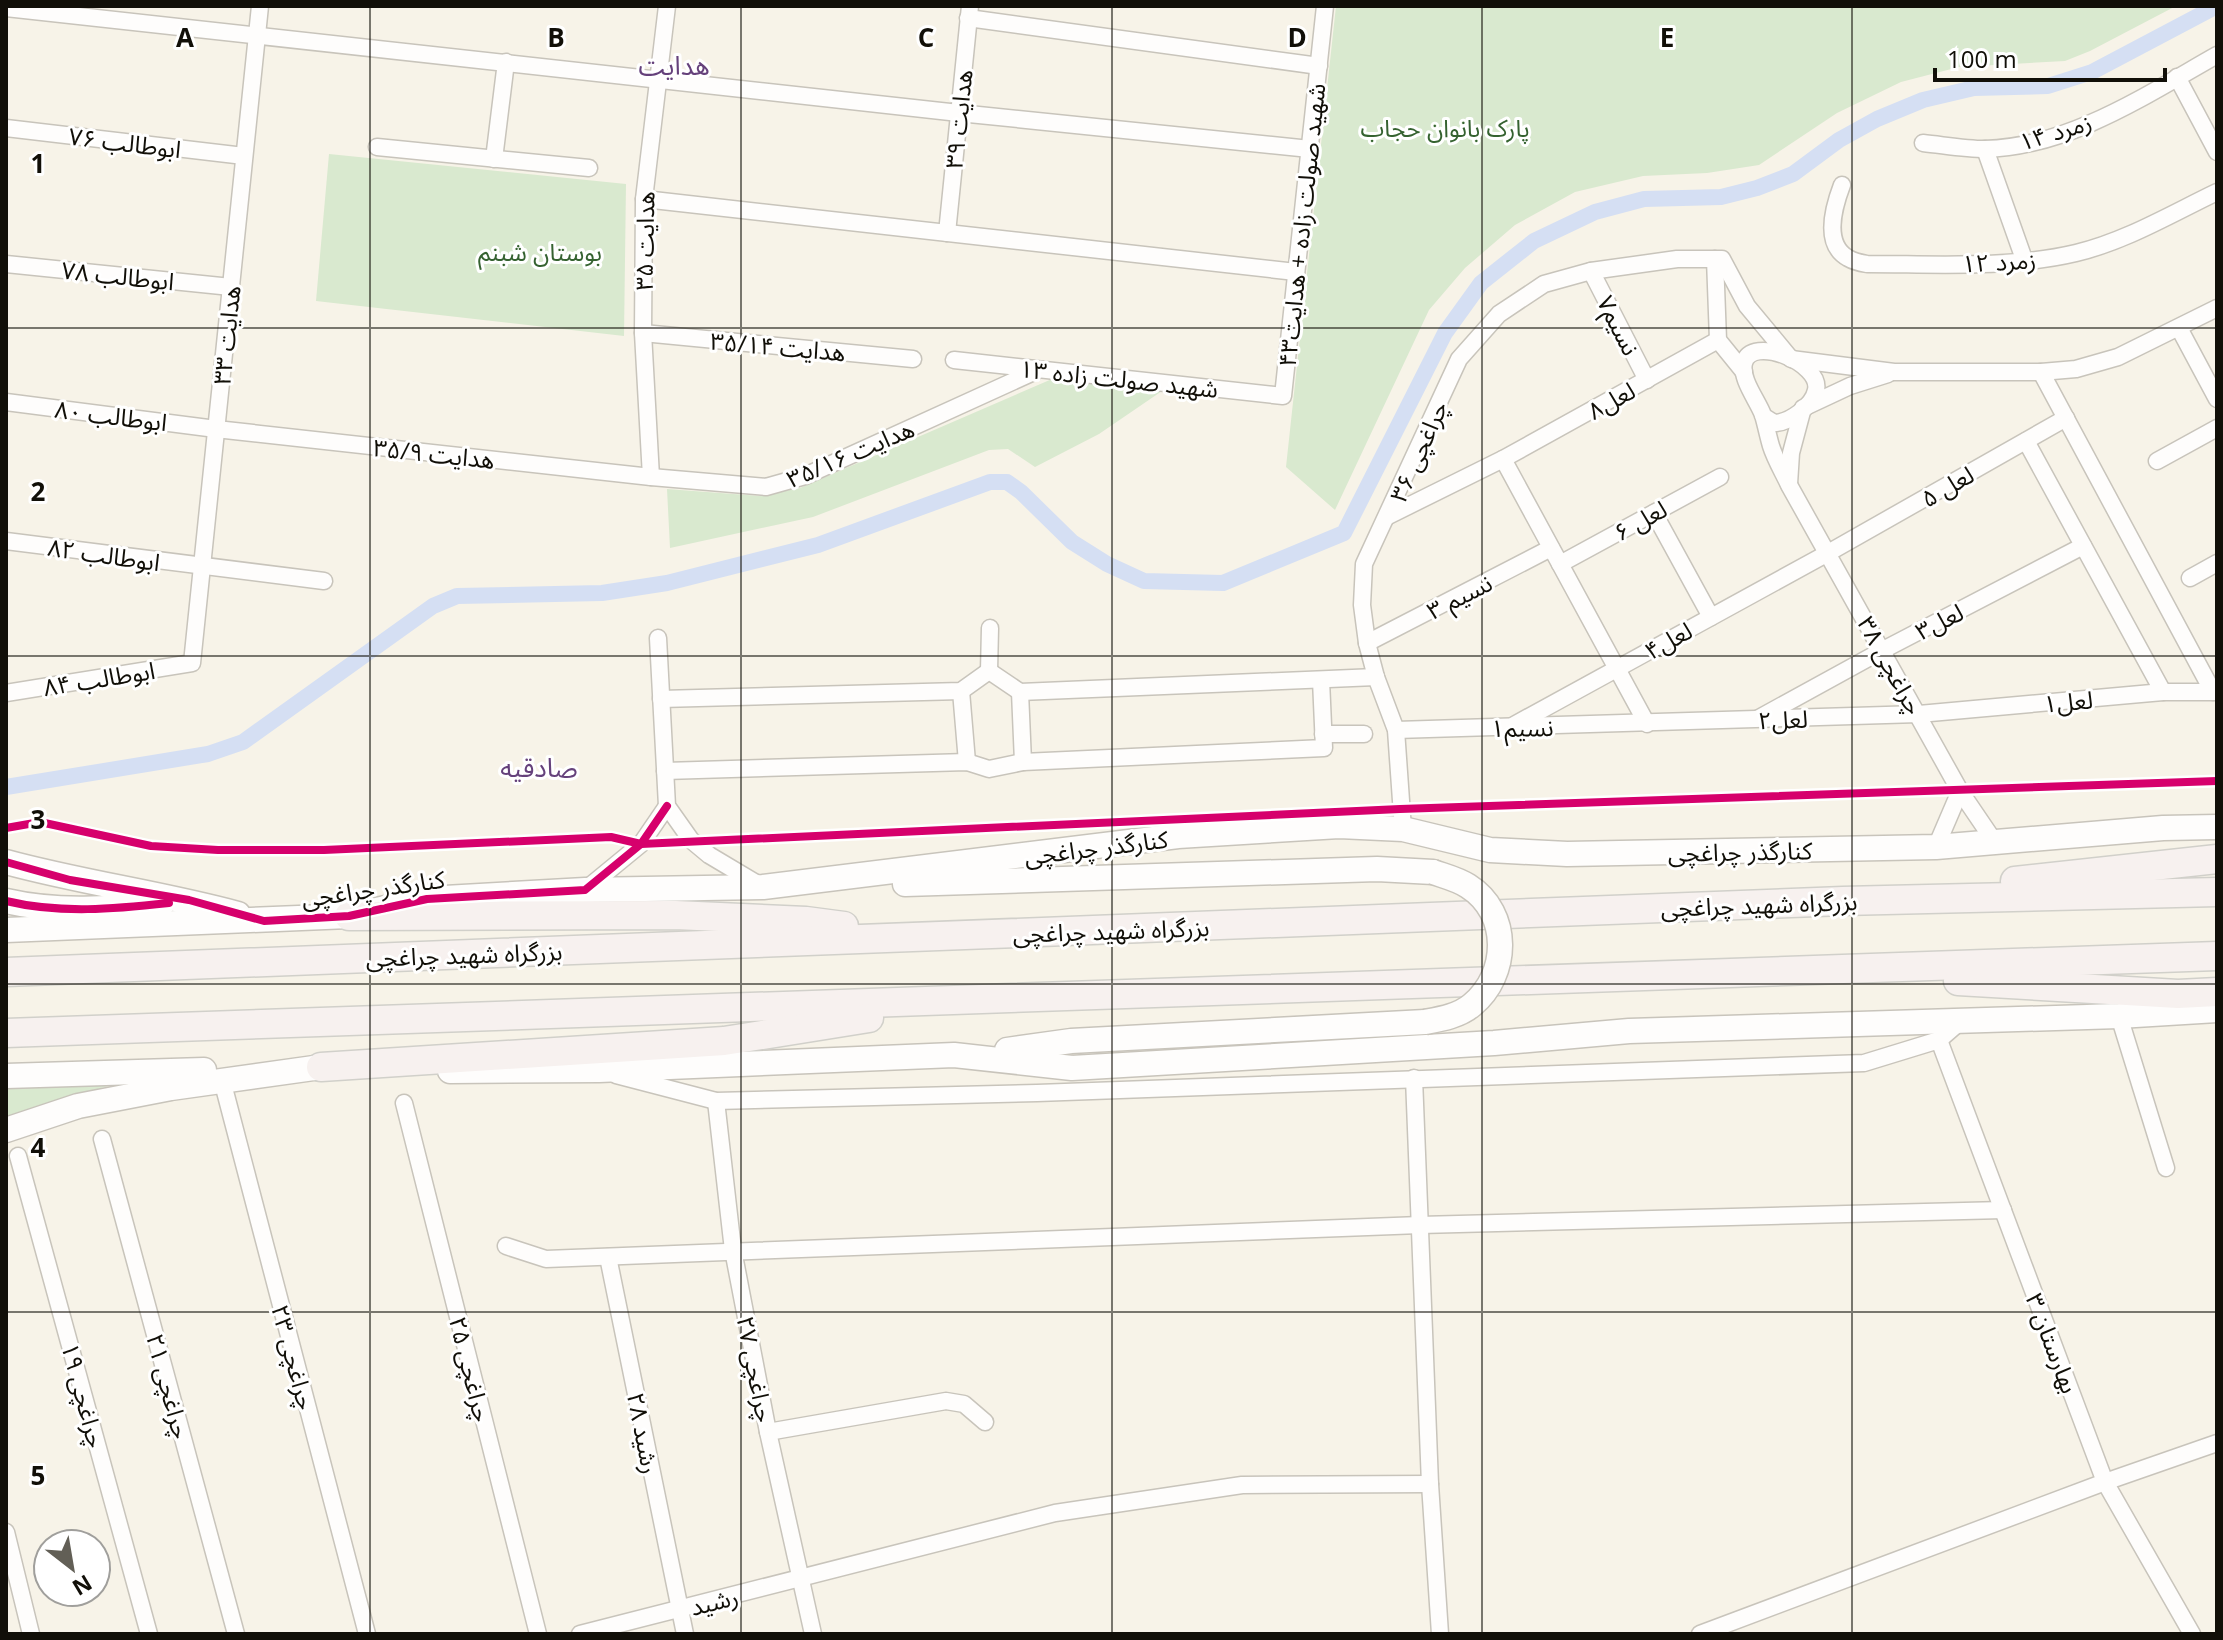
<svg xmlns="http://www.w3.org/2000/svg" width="2223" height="1640" viewBox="0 0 2223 1640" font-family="'Open Sans','Noto Sans Arabic',sans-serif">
<rect width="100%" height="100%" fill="#f7f3e8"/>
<g fill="#d9e9cf">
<path d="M 1336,6 L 2176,6 L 2090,51 L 2065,61 L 1959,67 L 1901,82 L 1837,113 L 1759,165 L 1707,173 L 1643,176 L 1575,192 L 1515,225 L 1465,268 L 1429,310 L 1335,510 L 1286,467 Z"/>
<path d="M 329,154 L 626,184 L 624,336 L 316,301 Z"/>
<path d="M 1052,379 L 1162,391 L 1099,434 L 1035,467 L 1008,449 L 989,450 L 813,517 L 670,548 L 667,489 L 760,496 L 800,488 Z"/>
<path d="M 125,1081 L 60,1100 L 6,1120 L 6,1085 Z"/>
</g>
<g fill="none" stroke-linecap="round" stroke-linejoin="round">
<path stroke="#d5dff3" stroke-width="16" d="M 6,787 L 208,754 L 243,742 L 433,606 L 457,596 L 602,593 L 667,583 L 818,545 L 990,482 L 1007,482 L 1021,492 L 1072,542 L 1107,564 L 1144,581 L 1223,583 L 1344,533 L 1445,333 L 1481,283 L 1534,241 L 1595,212 L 1644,199 L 1721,197 L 1757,188 L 1793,174 L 1839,140 L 1877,119 L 1923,100 L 1974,88 L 2048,86 L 2092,72 L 2217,6"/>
<g stroke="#c8c4bb" stroke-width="19">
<g id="minor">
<path d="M 6,8 L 959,113 L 1310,149"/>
<path d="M 968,18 L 1319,66"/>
<path d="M 2177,77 L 2217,152"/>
<path d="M 6,128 L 244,156"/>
<path d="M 1923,143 C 1943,145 1965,149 1985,149 C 2069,147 2146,95 2217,55"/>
<path d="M 377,147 L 589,168"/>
<path d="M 1985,149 L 2025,262"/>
<path d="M 494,159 L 506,62"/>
<path d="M 1842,185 C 1834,206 1823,244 1848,258 C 1853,261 1861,263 1867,264 C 1936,264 2008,269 2076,253 C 2126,241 2171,214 2217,192"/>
<path d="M 644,199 L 1296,272"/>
<path d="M 947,233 L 970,6"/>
<path d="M 1715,259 L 1718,340 L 1744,372"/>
<path d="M 6,264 L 231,287"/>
<path d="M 1591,271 L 1647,380"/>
<path d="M 2179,328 L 2217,399"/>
<path d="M 643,333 L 913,359"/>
<path d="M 954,360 L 1283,396 L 1325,6"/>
<path d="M 2041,372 L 2213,692"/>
<path d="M 6,402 L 216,429 L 651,477 L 766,487 L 805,476 L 1038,370"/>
<path d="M 1763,416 L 1774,423 C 1789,423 1813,406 1816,390 C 1822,363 1751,334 1744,363 C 1740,379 1758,401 1763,415 C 1766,425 1768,436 1771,446 C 1775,459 1783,472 1789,485 L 1960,791 L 1996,844"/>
<path d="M 2026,441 L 2163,692"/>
<path d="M 1503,459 L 1647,724"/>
<path d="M 2157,461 L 2217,428"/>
<path d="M 651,477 L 643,333 L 644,199 L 667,6"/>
<path d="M 1789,484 L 1791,453 L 1803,408 L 1850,386 L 1888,374"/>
<path d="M 1654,513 L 1711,617"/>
<path d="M 1388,516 L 1503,459 L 1718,340"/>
<path d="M 6,541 L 324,581"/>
<path d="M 1560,564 L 1720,477"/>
<path d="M 2190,578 L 2217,563"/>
<path d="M 658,638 L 667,806 L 691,840 L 709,855 L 761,886"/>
<path d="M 1367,643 L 1551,548"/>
<path d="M 989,671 L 990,628"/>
<path d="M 961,691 L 967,762"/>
<path d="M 1020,692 L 1023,762"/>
<path d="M 6,693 L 192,663 L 260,6"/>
<path d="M 661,699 L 961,691 L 989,671 L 1020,692 L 1376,677"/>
<path d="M 1759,718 L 1883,650 L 2083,546"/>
<path d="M 1514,725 L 1828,553 L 2066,418"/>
<path d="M 1396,730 L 1919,714 L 2163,692 L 2217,692"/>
<path d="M 1323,734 L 1364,734"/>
<path d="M 665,771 L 967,762 L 989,769 L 1023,762 L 1324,748 L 1321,680"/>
<path d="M 1403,829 L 1396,730 L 1376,677 L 1367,643 L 1362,605 L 1364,564 L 1459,359 L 1499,314 L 1544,284 L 1591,271 L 1677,259 L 1722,259 L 1747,306 L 1791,359 L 1894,372 L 2041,372 L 2076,369 L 2118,357 L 2217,308"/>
<path d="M 1936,847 L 1960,791"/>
<path d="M 585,890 L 641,844 L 667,806"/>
<path d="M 2119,1016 L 2166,1168"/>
<path d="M 1939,1040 L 2105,1482 L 2192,1634"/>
<path d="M 616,1075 L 716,1101 L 1037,1093 L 1864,1063 L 1939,1040 L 1962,1020"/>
<path d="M 1414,1078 L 1430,1484 L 1440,1634"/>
<path d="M 222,1080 L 367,1634"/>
<path d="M 716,1101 L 733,1250 L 768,1432 L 813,1634"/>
<path d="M 404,1103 L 538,1634"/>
<path d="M 102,1139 L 236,1634"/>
<path d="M 18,1156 L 149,1634"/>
<path d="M 506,1246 L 546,1259 L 1420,1225 L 2003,1210"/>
<path d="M 608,1257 L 685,1634"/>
<path d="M 768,1432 L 946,1401 L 964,1404 L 985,1422"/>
<path d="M 6,1532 L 31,1634"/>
<path d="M 580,1634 L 1055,1513 L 1242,1485 L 1430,1484"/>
<path d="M 1700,1634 L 2105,1482 L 2217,1443"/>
</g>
</g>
<g stroke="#c8c4bb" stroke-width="27">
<g id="secondary">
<path d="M 6,862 C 83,883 161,893 238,914"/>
<path d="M 905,884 L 1377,869 L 1433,872"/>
<path d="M 6,901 C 58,913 110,909 163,903"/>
<path d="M 6,930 L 349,916 L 427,899 L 585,890 L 763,887 L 1178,836 L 1339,826 L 1403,829 L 1490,850 L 1567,854 L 1936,847 L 2163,828 L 2217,827"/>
<path d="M 1007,1050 L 1071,1041 L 1425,1022"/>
<path d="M 450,1071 L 599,1070 L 954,1055 L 1072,1068 L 1494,1043 L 1629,1031 L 2119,1016 L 2217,1010"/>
<path d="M 6,1076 L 204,1070"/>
<path d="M 6,1130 L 78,1106 L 171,1088 L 321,1067 L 337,1067"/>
</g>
</g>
<g stroke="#d1d0ca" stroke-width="31">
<g id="trunk">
<path d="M 2015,881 L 2217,859"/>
<path d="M 349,916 L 675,915 L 806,921 L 844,926"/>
<path d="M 6,972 L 1843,901 L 2217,892"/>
<path d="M 1958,981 L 2178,994 L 2217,992"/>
<path d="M 6,1033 L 2217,956"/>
<path d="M 321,1067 L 724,1041 L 869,1018"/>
</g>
</g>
<use href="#minor" stroke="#fefdfc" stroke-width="16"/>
<use href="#secondary" stroke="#fefdfc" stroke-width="24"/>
<use href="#trunk" stroke="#f7f1ef" stroke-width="28"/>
<g stroke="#c8c4bb" stroke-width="27" stroke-linecap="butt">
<path id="secondary-bridge" d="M 1425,1022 C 1441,1019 1459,1016 1472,1005 C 1509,975 1511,913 1468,886 C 1457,879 1444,876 1433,872"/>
</g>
<use href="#secondary-bridge" stroke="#fefdfc" stroke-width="24"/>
<g stroke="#fff" stroke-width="13">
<g id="cycleway">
<path d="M 6,828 L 40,822 L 151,846 L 218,850 L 324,850 L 611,837 L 641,844 L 1400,809 L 2217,781"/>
<path d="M 6,862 L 70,880 L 189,900 L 264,921 L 349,916 L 427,899 L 585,890 L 641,844 L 667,806"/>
<path d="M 6,901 C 60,914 115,909 169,903"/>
</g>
</g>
<use href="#cycleway" stroke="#d6006c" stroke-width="8"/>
</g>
<path fill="none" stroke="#110f08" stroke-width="2" stroke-opacity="0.55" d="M 370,6 L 370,1634M 741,6 L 741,1634M 1112,6 L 1112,1634M 1482,6 L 1482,1634M 1852,6 L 1852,1634M 6,328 L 2217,328M 6,656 L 2217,656M 6,984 L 2217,984M 6,1312 L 2217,1312"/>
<g text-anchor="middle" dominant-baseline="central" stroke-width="6" stroke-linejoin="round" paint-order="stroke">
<g font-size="24" fill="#110f08" stroke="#fff">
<text transform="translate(958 119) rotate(-84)">هدایت ۳۹</text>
<text transform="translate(2055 131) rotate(-17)">زمرد ۱۴</text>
<text transform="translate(125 142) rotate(7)">ابوطالب ۷۶</text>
<text transform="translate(1301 225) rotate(-84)">شهید صولت زاده + هدایت۴۳</text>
<text transform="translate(644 241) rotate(-89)">هدایت ۳۵</text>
<text transform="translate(1999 261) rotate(-3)">زمرد ۱۲</text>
<text transform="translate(118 275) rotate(6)">ابوطالب ۷۸</text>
<text transform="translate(1619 325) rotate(63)">نسیم۷</text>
<text transform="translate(226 335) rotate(-84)">هدایت ۳۳</text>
<text transform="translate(778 346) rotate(5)">هدایت ۳۵/۱۴</text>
<text transform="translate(1119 378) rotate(6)">شهید صولت زاده ۱۳</text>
<text transform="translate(1611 400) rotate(-29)">لعل۸</text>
<text transform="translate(111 415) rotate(7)">ابوطالب ۸۰</text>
<text transform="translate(1418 451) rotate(-66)">چراغچی ۳۶</text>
<text transform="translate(434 453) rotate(6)">هدایت ۳۵/۹</text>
<text transform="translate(850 453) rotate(-23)">هدایت ۳۵/۱۶</text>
<text transform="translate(1947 486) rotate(-30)">لعل ۵</text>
<text transform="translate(1640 520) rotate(-29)">لعل ۶</text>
<text transform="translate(104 554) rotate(8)">ابوطالب ۸۲</text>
<text transform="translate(1459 596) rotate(-27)">نسیم ۳</text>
<text transform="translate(1939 621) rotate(-27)">لعل۳</text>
<text transform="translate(1668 640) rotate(-29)">لعل۴</text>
<text transform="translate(1891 665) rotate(61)">چراغچی ۳۸</text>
<text transform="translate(99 678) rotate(-9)">ابوطالب ۸۴</text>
<text transform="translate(2068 701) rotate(-5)">لعل۱</text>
<text transform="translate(1783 719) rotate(-2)">لعل۲</text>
<text transform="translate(1522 727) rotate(-1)">نسیم۱</text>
<text transform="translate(1096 847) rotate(-7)">کنارگذر چراغچی</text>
<text transform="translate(1740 851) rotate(-1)">کنارگذر چراغچی</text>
<text transform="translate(373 888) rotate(-8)">کنارگذر چراغچی</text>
<text transform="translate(1759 904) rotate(-2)">بزرگراه شهید چراغچی</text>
<text transform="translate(1111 930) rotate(-2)">بزرگراه شهید چراغچی</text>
<text transform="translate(464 954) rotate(-2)">بزرگراه شهید چراغچی</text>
<text transform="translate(2053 1343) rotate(69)">بهارستان ۳</text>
<text transform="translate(294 1357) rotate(75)">چراغچی ۲۳</text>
<text transform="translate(471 1369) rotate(76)">چراغچی ۲۵</text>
<text transform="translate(756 1369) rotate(79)">چراغچی ۲۷</text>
<text transform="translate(169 1386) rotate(75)">چراغچی ۲۱</text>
<text transform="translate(84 1395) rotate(75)">چراغچی ۱۹</text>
<text transform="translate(644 1433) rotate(79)">رشید ۲۸</text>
<text transform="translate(714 1601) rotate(-14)">رشید</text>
</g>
<g font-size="24" fill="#356230" stroke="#fff">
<text x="1445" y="127">پارک بانوان حجاب</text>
<text x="540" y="251">بوستان شبنم</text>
</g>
<g font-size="26" fill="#65417b" stroke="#fff">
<text x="674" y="65">هدایت</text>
<text x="539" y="767">صادقیه</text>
</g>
</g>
<g font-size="26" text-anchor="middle" font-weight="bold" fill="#110f08" stroke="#fff" stroke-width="6" stroke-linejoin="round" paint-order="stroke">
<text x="185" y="47">A</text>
<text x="556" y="47">B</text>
<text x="926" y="47">C</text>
<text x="1297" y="47">D</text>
<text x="1667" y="47">E</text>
<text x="38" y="173">1</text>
<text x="38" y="501">2</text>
<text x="38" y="829">3</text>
<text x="38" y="1157">4</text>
<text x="38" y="1485">5</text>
</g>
<rect width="2223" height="1640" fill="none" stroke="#110f08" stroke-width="16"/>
<g transform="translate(72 1568) rotate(149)"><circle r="38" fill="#ffffff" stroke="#a09f9c" stroke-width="2"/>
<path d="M0-6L14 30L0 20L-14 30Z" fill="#625f56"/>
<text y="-12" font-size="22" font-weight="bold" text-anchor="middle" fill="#110f08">N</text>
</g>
<path d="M1935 68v12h230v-12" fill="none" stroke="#110f08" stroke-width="4"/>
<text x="1947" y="68" font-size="24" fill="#110f08" stroke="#ffffff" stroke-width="6" paint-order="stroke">100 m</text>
</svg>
